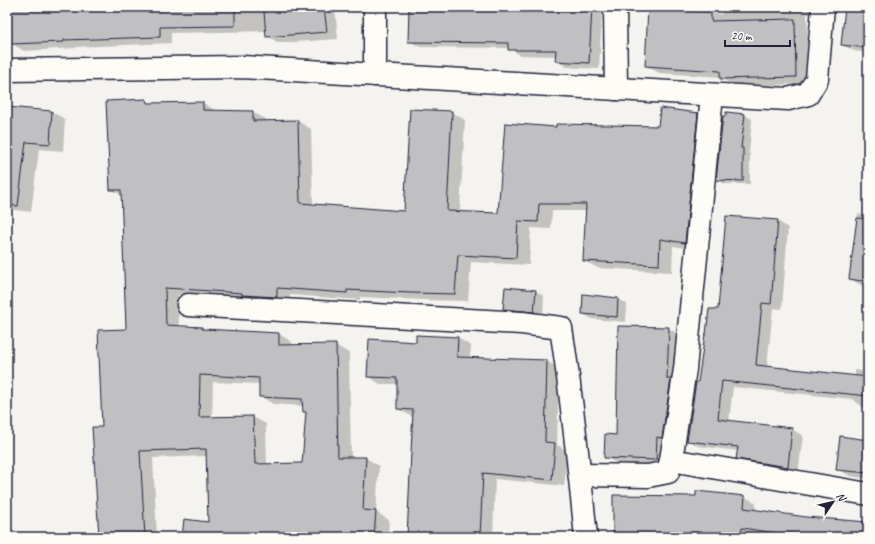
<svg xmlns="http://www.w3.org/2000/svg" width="875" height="544" viewBox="0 0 875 544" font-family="Caveat,sans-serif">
<rect width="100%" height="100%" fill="#f4f3ef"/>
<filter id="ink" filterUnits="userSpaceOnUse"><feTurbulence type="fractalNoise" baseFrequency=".025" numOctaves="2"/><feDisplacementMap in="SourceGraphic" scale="8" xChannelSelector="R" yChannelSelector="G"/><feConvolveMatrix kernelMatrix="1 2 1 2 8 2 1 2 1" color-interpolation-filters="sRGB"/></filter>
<g filter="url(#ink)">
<g fill="#0003" fill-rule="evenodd">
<path d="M 10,7 L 342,7 L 335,8 L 338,39 L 279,43 L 267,36 L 267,31 L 171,33 L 171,43 L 76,47 L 76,48 L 24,51 L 12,44 Z"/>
<path d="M 410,7 L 599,7 L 599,11 L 602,13 L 599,69 L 567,67 L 556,61 L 556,56 L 520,55 L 509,48 L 420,47 L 409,41 Z"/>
<path d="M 722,7 L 814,7 L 814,14 L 807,14 L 809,84 L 734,86 L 721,78 L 721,77 L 659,73 L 646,66 L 649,9 L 722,14 Z"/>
<path d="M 846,7 L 868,7 L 868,53 L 854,51 L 842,45 Z"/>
<path d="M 146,100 L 152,104 L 203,103 L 216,111 L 252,112 L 266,119 L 266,121 L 298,121 L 311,129 L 313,205 L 405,212 L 452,112 L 465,120 L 460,212 L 499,214 L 557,128 L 659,127 L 697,114 L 711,121 L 698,250 L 673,246 L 672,272 L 598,268 L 584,261 L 587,211 L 552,211 L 551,229 L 531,228 L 529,265 L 471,262 L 468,301 L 424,300 L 360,297 L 360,300 L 290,295 L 290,304 L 251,300 L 178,295 L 179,327 L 202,328 L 206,330 L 279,334 L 292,342 L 292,346 L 335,345 L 349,353 L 351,458 L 366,458 L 379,466 L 376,512 L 389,520 L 388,537 L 183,537 L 209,523 L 207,456 L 153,458 L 157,537 L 100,537 L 103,428 L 127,330 L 122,196 L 111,189 ZM 213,382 L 260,384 L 260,396 L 273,404 L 303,406 L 304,411 L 307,413 L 303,464 L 267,464 L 266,424 L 253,417 L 212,418 Z"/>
<path d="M 7,108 L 52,112 L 65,119 L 63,151 L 39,149 L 31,212 L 7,209 Z"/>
<path d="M 745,115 L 752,119 L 749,153 L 750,154 L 750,184 L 725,184 L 717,180 Z"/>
<path d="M 858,214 L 868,216 L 868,287 L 863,286 L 850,279 Z"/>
<path d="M 778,221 L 788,228 L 782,309 L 773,308 L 767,367 L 855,376 L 855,370 L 868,372 L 868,407 L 863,407 L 852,399 L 733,387 L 729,422 L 792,429 L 803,436 L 798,473 L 748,464 L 737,458 L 738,451 L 698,446 L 688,440 L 699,383 L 719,310 Z"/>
<path d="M 535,291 L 544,296 L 543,316 L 513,314 L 504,309 Z"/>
<path d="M 584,296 L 618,299 L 627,304 L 626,322 L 592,319 L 583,314 Z"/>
<path d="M 668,328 L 680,335 L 668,466 L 618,464 L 605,457 Z"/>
<path d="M 458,338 L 471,346 L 470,358 L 546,361 L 559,368 L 557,445 L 568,451 L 564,486 L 495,479 L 493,537 L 408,537 L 414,417 L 411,416 L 398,409 L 398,384 L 380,384 L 368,376 L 417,343 Z"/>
<path d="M 868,441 L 868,479 L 850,476 L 837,469 Z"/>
<path d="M 745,497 L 756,503 L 756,511 L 806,518 L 868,523 L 868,537 L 773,537 L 754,534 L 753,537 L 614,537 Z"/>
</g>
<g fill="#c0bfc2" stroke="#22223b" fill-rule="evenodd">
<path d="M 9,7 L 235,7 L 235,26 L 160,27 L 160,37 L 64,40 L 64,42 L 11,44 Z"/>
<path d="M 314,7 L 324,7 L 327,32 L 266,37 L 264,11 Z"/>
<path d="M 409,7 L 592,7 L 589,63 L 555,61 L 556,50 L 508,50 L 508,43 L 408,42 Z"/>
<path d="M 845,7 L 868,7 L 868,48 L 841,45 Z"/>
<path d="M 648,8 L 711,12 L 711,21 L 795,19 L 796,77 L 720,79 L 720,71 L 645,66 Z"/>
<path d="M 146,99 L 147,103 L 203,102 L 203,110 L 253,111 L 253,121 L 298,120 L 300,203 L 404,211 L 410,109 L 452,111 L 447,211 L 498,213 L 505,123 L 556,127 L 556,124 L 658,126 L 660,108 L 698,113 L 685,243 L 660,239 L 659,265 L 583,261 L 586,204 L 539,204 L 538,222 L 518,221 L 516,258 L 458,255 L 455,294 L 410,293 L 347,290 L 347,293 L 277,288 L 277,297 L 242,295 L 242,293 L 165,288 L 166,325 L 202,327 L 202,329 L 279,333 L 279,345 L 336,344 L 338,457 L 366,457 L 363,510 L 376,511 L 374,537 L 182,537 L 184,519 L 208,522 L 206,449 L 140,451 L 145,537 L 99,537 L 92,427 L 102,427 L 98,330 L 126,329 L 121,190 L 110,190 L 106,101 ZM 200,375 L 259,378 L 259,397 L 302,399 L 303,412 L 306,412 L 302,463 L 255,464 L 253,416 L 199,417 Z"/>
<path d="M 7,107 L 52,111 L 50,144 L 26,142 L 18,206 L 7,205 Z"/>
<path d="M 726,112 L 745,114 L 741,148 L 743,148 L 743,181 L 716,180 L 723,116 L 726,116 Z"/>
<path d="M 726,216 L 778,220 L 771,304 L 762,303 L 756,365 L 868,377 L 868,396 L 722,381 L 718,419 L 792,428 L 788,467 L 736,459 L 738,447 L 687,441 L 696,382 L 698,382 L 705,334 L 706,334 L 709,309 L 718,309 Z"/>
<path d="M 857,218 L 868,219 L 868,282 L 849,279 Z"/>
<path d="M 505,287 L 536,290 L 534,312 L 503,309 Z"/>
<path d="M 583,294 L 618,298 L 617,317 L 582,314 Z"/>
<path d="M 618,326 L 669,327 L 667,379 L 671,379 L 662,438 L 657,437 L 656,460 L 604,458 L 605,434 L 616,435 Z"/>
<path d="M 416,335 L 458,337 L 457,357 L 547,360 L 545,442 L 555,443 L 552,480 L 483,473 L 480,537 L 407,537 L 413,410 L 397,409 L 397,378 L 367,377 L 369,339 L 416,342 Z"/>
<path d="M 840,436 L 868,440 L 868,473 L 836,470 Z"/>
<path d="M 696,491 L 745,496 L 744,508 L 806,517 L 868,522 L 868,537 L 803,537 L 742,528 L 741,537 L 613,537 L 613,495 L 696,496 Z"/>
</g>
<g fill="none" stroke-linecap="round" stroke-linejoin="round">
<g stroke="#22223b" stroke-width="25">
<g id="minor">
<path d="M 615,7 L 616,89"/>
<path d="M 7,70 L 242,67 L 788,99 L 808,94 L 817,79 L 823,7"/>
<path d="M 375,75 L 375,7"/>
<path d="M 188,305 L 522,323 L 561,328 C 572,397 579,467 586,537"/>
<path d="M 671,460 L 868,494"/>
<path d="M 580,475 L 648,476 L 668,472 L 671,460 L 685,369 L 712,95"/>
</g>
</g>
<use href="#minor" stroke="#fdfcf7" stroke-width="22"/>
</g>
</g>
<rect width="875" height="544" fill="none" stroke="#fdfcf7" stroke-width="24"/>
<rect x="12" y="12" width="851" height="520" fill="none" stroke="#22223b" stroke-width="1.5" filter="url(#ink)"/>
<g transform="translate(833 502) rotate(55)" stroke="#fdfcf7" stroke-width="3" paint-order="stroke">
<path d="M0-3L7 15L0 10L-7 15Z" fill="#22223b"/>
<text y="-6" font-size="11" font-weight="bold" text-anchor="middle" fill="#22223b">N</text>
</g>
<path d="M725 40v6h65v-6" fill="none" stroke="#22223b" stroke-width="2"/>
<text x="731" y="40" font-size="12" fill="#22223b" stroke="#fdfcf7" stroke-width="3" paint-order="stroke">20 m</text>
</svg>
